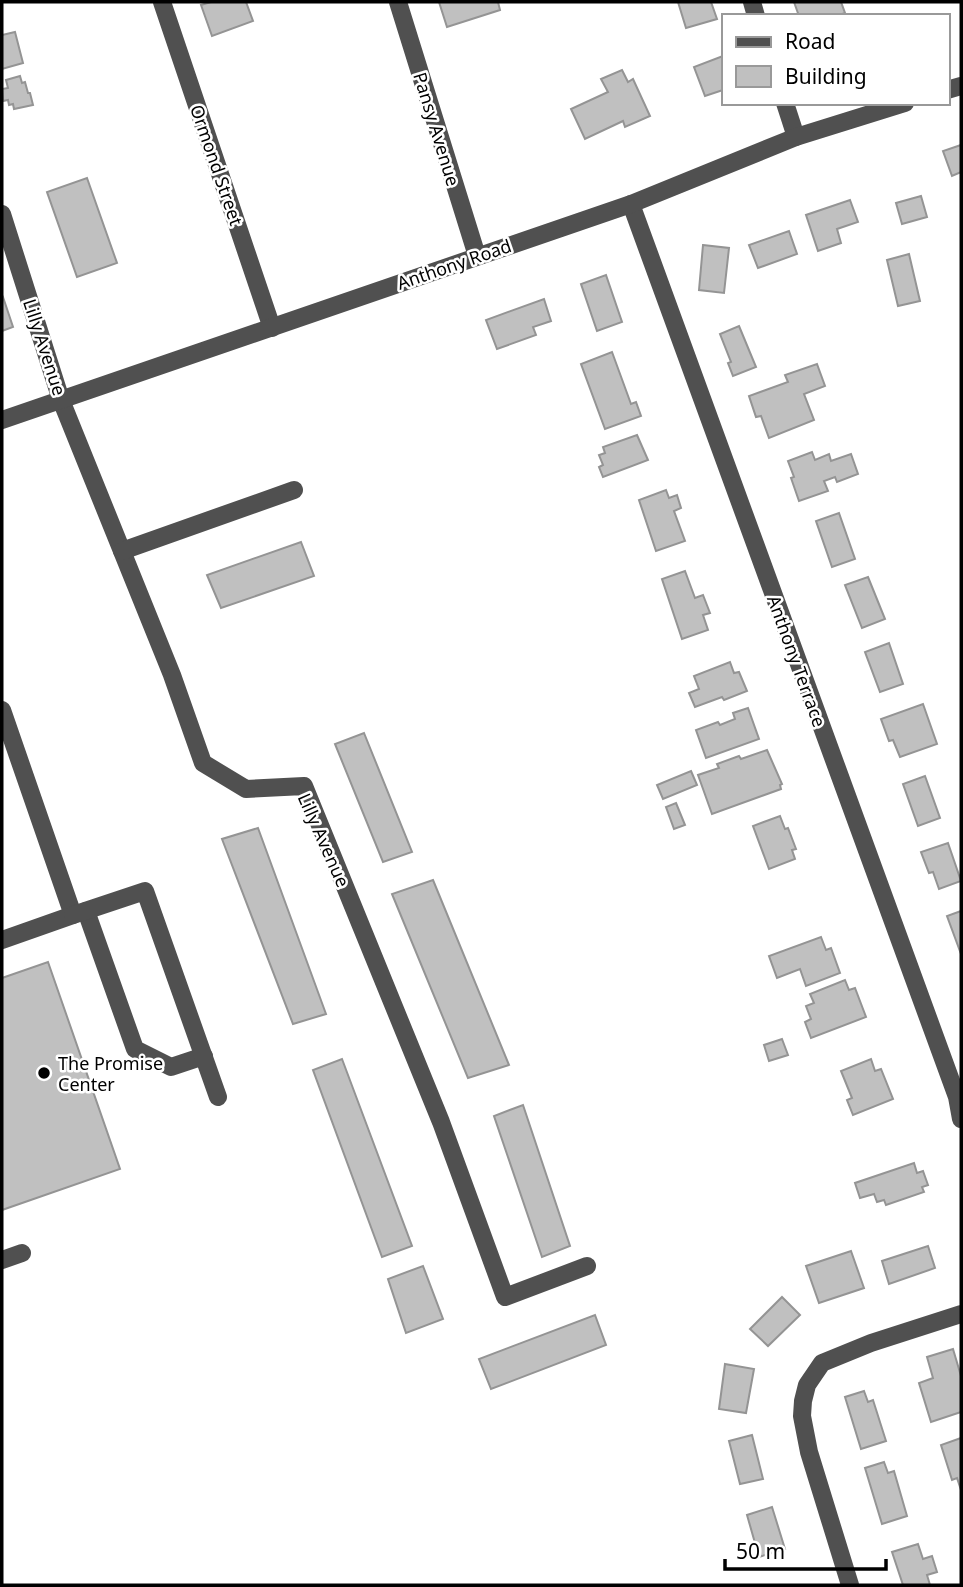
<svg xmlns="http://www.w3.org/2000/svg" width="963" height="1587" viewBox="0 0 963 1587" font-family="'Noto Sans',sans-serif">
<rect width="100%" height="100%" fill="#fff"/>
<g fill="#c0c0c0" stroke="#949494" stroke-width="2">
<path d="M 211,2 L 246,2 L 253,21 L 212,36 L 201,5 Z"/>
<path d="M 439,2 L 498,2 L 500,10 L 447,27 Z"/>
<path d="M 678,2 L 711,2 L 717,19 L 686,28 Z"/>
<path d="M 794,2 L 841,2 L 845,13 L 837,16 L 799,16 Z"/>
<path d="M 15,32 L 23,63 L 2,69 L 2,35 Z"/>
<path d="M 723,56 L 723,90 L 705,96 L 694,67 Z"/>
<path d="M 622,70 L 628,82 L 633,79 L 650,116 L 625,127 L 623,121 L 585,139 L 571,109 L 608,92 L 601,79 Z"/>
<path d="M 20,76 L 22,83 L 25,82 L 28,93 L 30,93 L 33,105 L 14,109 L 13,104 L 9,105 L 8,100 L 3,101 L 2,89 L 8,88 L 6,80 Z"/>
<path d="M 961,145 L 961,172 L 952,176 L 943,151 Z"/>
<path d="M 87,178 L 117,263 L 77,277 L 47,192 Z"/>
<path d="M 921,196 L 927,217 L 902,224 L 896,203 Z"/>
<path d="M 850,200 L 858,222 L 837,229 L 841,243 L 818,251 L 806,215 Z"/>
<path d="M 789,231 L 797,254 L 758,268 L 749,245 Z"/>
<path d="M 703,245 L 729,248 L 724,293 L 699,290 Z"/>
<path d="M 909,254 L 920,301 L 898,306 L 887,260 Z"/>
<path d="M 606,275 L 622,322 L 597,331 L 581,284 Z"/>
<path d="M 3,297 L 13,327 L 2,331 L 2,298 Z"/>
<path d="M 544,299 L 551,321 L 533,327 L 536,335 L 497,349 L 486,320 Z"/>
<path d="M 739,326 L 756,367 L 733,376 L 728,363 L 731,362 L 720,334 Z"/>
<path d="M 612,352 L 631,404 L 636,402 L 641,416 L 605,429 L 581,364 Z"/>
<path d="M 817,364 L 825,386 L 804,394 L 814,420 L 769,438 L 761,416 L 756,417 L 749,396 L 788,382 L 785,375 Z"/>
<path d="M 637,435 L 648,460 L 603,477 L 599,467 L 603,465 L 599,455 L 605,453 L 603,447 Z"/>
<path d="M 812,452 L 815,460 L 829,454 L 831,461 L 851,454 L 858,474 L 837,482 L 835,477 L 824,481 L 828,491 L 799,501 L 791,478 L 794,477 L 788,461 Z"/>
<path d="M 666,490 L 669,498 L 677,495 L 681,508 L 674,511 L 685,541 L 656,551 L 639,500 Z"/>
<path d="M 839,513 L 855,559 L 832,567 L 816,521 Z"/>
<path d="M 301,542 L 314,576 L 221,608 L 207,575 Z"/>
<path d="M 685,571 L 695,598 L 703,595 L 710,613 L 703,615 L 708,630 L 682,639 L 662,579 Z"/>
<path d="M 868,577 L 885,619 L 862,628 L 845,585 Z"/>
<path d="M 889,643 L 903,684 L 880,692 L 865,652 Z"/>
<path d="M 730,662 L 734,673 L 739,672 L 747,691 L 724,700 L 722,697 L 695,707 L 689,693 L 699,689 L 694,676 Z"/>
<path d="M 923,704 L 937,744 L 900,757 L 893,740 L 889,741 L 881,719 Z"/>
<path d="M 748,708 L 759,739 L 706,758 L 696,730 L 718,722 L 720,725 L 735,719 L 733,713 Z"/>
<path d="M 364,733 L 412,852 L 383,862 L 335,744 Z"/>
<path d="M 767,750 L 782,784 L 780,785 L 781,789 L 712,814 L 698,775 L 719,768 L 717,764 L 739,756 L 741,759 Z"/>
<path d="M 691,771 L 697,785 L 663,799 L 657,785 Z"/>
<path d="M 925,776 L 940,818 L 918,826 L 903,784 Z"/>
<path d="M 676,803 L 685,825 L 674,829 L 666,807 Z"/>
<path d="M 780,816 L 785,829 L 788,828 L 796,849 L 792,850 L 795,859 L 769,869 L 753,826 Z"/>
<path d="M 258,828 L 326,1014 L 293,1024 L 222,839 Z"/>
<path d="M 948,843 L 961,881 L 939,889 L 933,872 L 929,873 L 921,852 Z"/>
<path d="M 433,880 L 509,1065 L 468,1078 L 392,894 Z"/>
<path d="M 961,911 L 961,954 L 947,916 Z"/>
<path d="M 821,937 L 826,950 L 831,948 L 840,973 L 806,986 L 800,969 L 777,978 L 769,956 Z"/>
<path d="M 48,962 L 120,1169 L 2,1210 L 2,978 Z"/>
<path d="M 845,980 L 849,990 L 855,988 L 866,1017 L 811,1038 L 805,1022 L 811,1019 L 806,1006 L 814,1003 L 810,994 Z"/>
<path d="M 782,1039 L 788,1055 L 769,1061 L 764,1045 Z"/>
<path d="M 342,1059 L 412,1246 L 382,1257 L 313,1070 Z"/>
<path d="M 871,1059 L 875,1071 L 881,1069 L 893,1099 L 853,1115 L 847,1100 L 852,1098 L 841,1071 Z"/>
<path d="M 523,1105 L 570,1246 L 542,1257 L 494,1116 Z"/>
<path d="M 914,1163 L 917,1173 L 923,1171 L 928,1185 L 922,1187 L 924,1192 L 886,1205 L 884,1200 L 877,1202 L 874,1194 L 860,1198 L 855,1183 Z"/>
<path d="M 928,1246 L 935,1268 L 889,1284 L 882,1261 Z"/>
<path d="M 851,1251 L 864,1288 L 819,1303 L 806,1266 Z"/>
<path d="M 423,1266 L 443,1319 L 406,1333 L 388,1279 Z"/>
<path d="M 782,1297 L 800,1315 L 768,1346 L 750,1329 Z"/>
<path d="M 595,1315 L 606,1345 L 491,1389 L 479,1359 Z"/>
<path d="M 953,1349 L 961,1376 L 961,1412 L 931,1422 L 919,1383 L 933,1378 L 927,1357 Z"/>
<path d="M 725,1364 L 754,1369 L 746,1413 L 719,1409 Z"/>
<path d="M 864,1391 L 868,1402 L 873,1400 L 886,1441 L 861,1449 L 845,1397 Z"/>
<path d="M 752,1435 L 763,1479 L 740,1484 L 729,1441 Z"/>
<path d="M 961,1438 L 961,1490 L 957,1478 L 952,1480 L 941,1445 Z"/>
<path d="M 884,1462 L 888,1473 L 894,1471 L 907,1516 L 882,1524 L 865,1468 Z"/>
<path d="M 772,1507 L 785,1549 L 759,1557 L 747,1515 Z"/>
<path d="M 918,1544 L 923,1559 L 932,1556 L 937,1572 L 927,1575 L 930,1585 L 903,1585 L 892,1552 Z"/>
</g>
<g fill="none" stroke-linecap="round" stroke-linejoin="round">
<g stroke="#505050" stroke-width="18">
<path d="M 162,2 L 272,328"/>
<path d="M 398,2 L 477,256"/>
<path d="M 752,2 L 756,16"/>
<path d="M 947,90 L 961,86"/>
<path d="M 785,103 L 796,137"/>
<path d="M 631,204 L 957,1097 L 961,1119"/>
<path d="M 2,214 L 61,400 L 172,675 L 203,763 L 246,789 L 304,786 L 441,1122 L 505,1297 L 587,1266"/>
<path d="M 2,420 L 631,204 L 796,137 L 905,103"/>
<path d="M 122,551 L 294,490"/>
<path d="M 2,710 L 73,915 L 2,940"/>
<path d="M 86,911 L 135,1049 L 171,1067 L 204,1056"/>
<path d="M 73,915 L 145,891 L 218,1097"/>
<path d="M 2,1260 L 22,1253"/>
<path d="M 850,1585 L 809,1452 L 802,1416 L 803,1401 L 807,1385 L 822,1363 L 871,1343 L 961,1314"/>
</g>
</g>
<circle fill="#000" stroke="#fff" stroke-width="2.5" cx="44" cy="1073" r="7"/>
<g text-anchor="middle" dominant-baseline="central" stroke-width="5" stroke-linejoin="round" paint-order="stroke">
<g font-size="18" fill="#000" stroke="#fff">
<text transform="translate(437 129) rotate(73)">Pansy Avenue</text>
<text transform="translate(217 165) rotate(71)">Ormond Street</text>
<text transform="translate(454 264) rotate(-19)">Anthony Road</text>
<text transform="translate(45 347) rotate(72)">Lilly Avenue</text>
<text transform="translate(797 661) rotate(70)">Anthony Terrace</text>
<text transform="translate(324 840) rotate(66)">Lilly Avenue</text>
</g>
<g font-size="18" fill="#000" stroke="#fff" text-anchor="start">
<text x="58" y="1063">The Promise<tspan x="58" dy="21">Center</tspan></text>
</g>
</g>
<rect width="963" height="1587" fill="none" stroke="#000000" stroke-width="7"/>
<rect x="722" y="14" width="228" height="91" fill="#ffffff" stroke="#999999" stroke-width="2"/>
<rect x="736" y="37" width="35" height="10" fill="#505050" stroke="#999999" stroke-width="2"/>
<text x="785" y="49" font-size="21" fill="#000000">Road</text>
<rect x="736" y="66" width="35" height="21" fill="#c0c0c0" stroke="#999999" stroke-width="2"/>
<text x="785" y="84" font-size="21" fill="#000000">Building</text>
<path d="M725 1559v10h161v-10" fill="none" stroke="#000000" stroke-width="3.5"/>
<text x="736" y="1559" font-size="21" fill="#000000" stroke="#ffffff" stroke-width="5" paint-order="stroke">50 m</text>
</svg>
